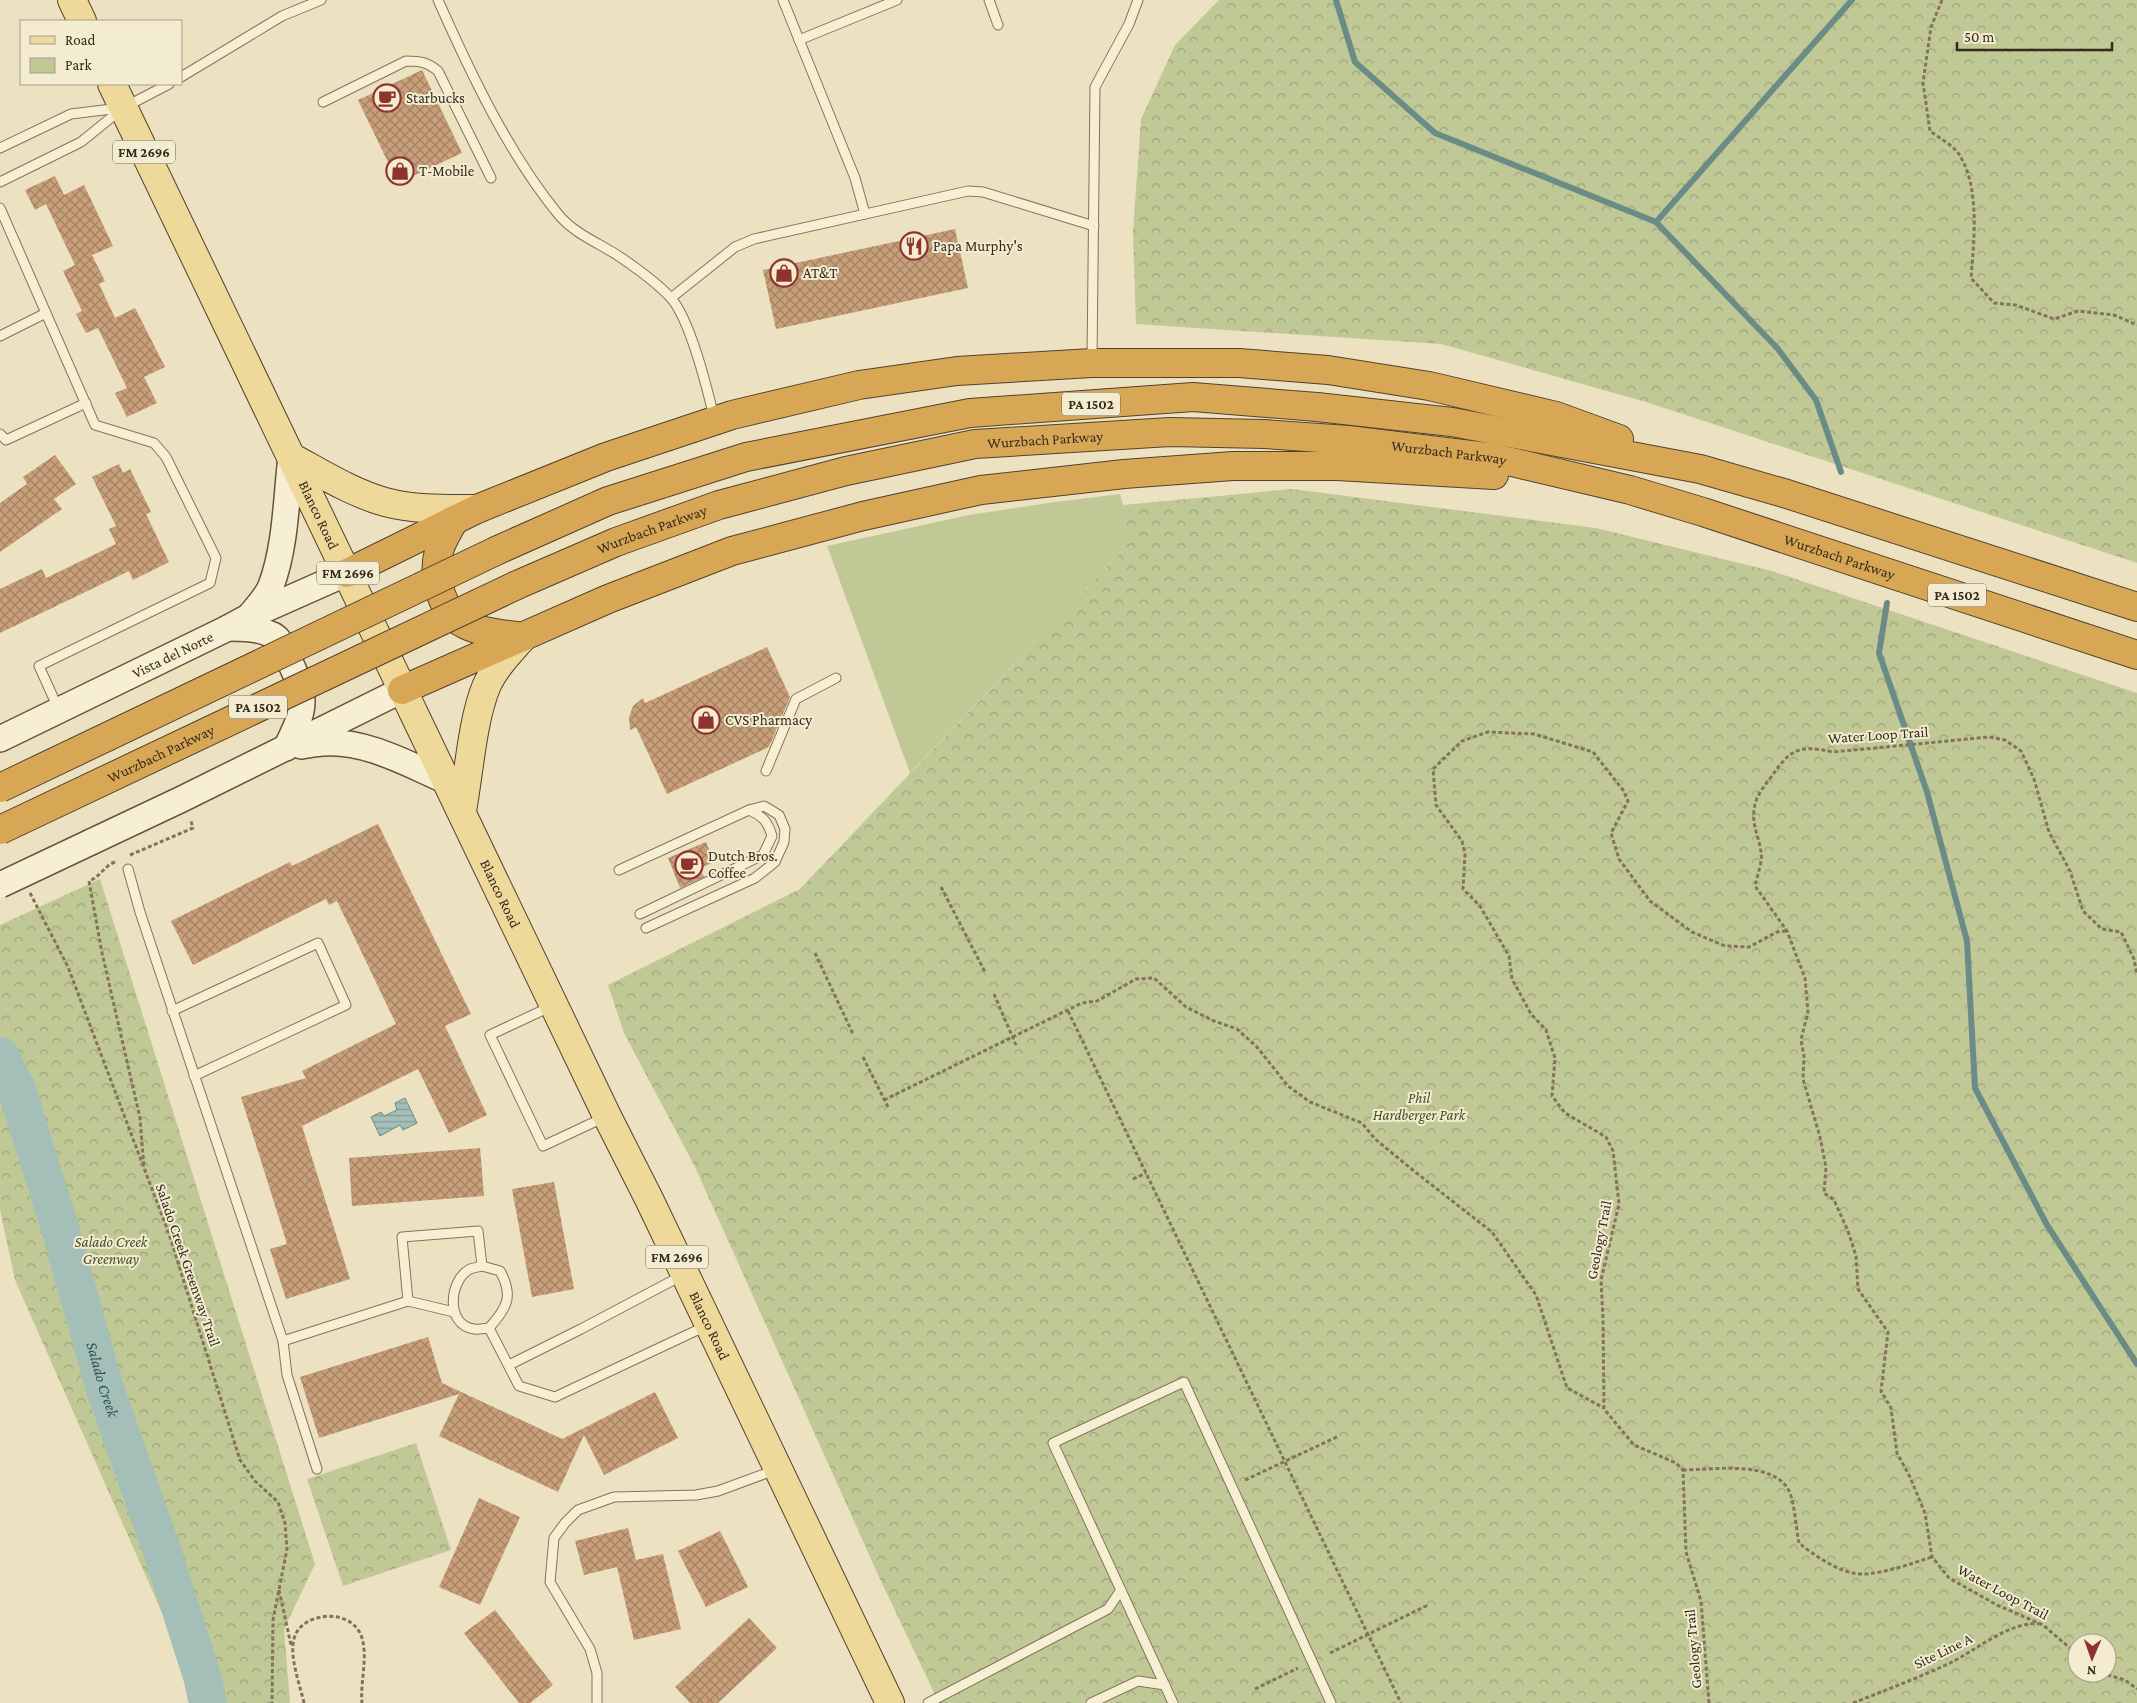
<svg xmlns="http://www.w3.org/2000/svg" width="2137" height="1703" viewBox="0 0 2137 1703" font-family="'Crimson Pro',serif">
<defs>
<pattern id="forest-crowns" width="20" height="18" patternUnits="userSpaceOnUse" patternTransform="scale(1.25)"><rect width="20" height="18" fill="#c0c996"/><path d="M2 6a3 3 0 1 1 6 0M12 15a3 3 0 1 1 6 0" fill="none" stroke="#9da37a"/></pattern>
<pattern id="water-rules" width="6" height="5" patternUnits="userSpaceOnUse" patternTransform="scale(1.25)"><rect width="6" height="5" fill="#a4beb8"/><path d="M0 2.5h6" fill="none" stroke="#869b95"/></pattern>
<pattern id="building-cross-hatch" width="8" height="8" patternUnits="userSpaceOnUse" patternTransform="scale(1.25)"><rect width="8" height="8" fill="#c89f79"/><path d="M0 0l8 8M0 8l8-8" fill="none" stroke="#a38263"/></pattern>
</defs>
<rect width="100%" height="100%" fill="#ece2c1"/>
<path fill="#c0c996" d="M 1120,494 L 1123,505 L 1123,550 L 910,773 L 827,546 L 969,515 L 1055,502 Z"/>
<g fill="url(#forest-crowns)" fill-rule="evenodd">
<path d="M 1219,0 L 2137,0 L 2137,563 L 1646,402 L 1441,344 L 1136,324 L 1133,232 L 1141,119 L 1175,45 Z"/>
<path d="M 1292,489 L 1596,528 L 1772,571 L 2137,693 L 2137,1703 L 939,1703 L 880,1579 L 695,1167 L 624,1033 L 608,985 L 800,889 L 1123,550 L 1123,505 ZM 2077,1643 L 2107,1643 L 2107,1673 L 2077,1673 Z"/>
<path d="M 100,879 L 315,1564 L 284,1629 L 290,1703 L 192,1703 L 186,1667 L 15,1280 L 0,1210 L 0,925 Z"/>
<path d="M 416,1443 L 451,1550 L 343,1586 L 307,1479 Z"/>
</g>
<path fill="url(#water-rules)" stroke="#6b8c86" d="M 405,1098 L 417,1123 L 403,1130 L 400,1125 L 380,1136 L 371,1117 L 381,1112 L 384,1116 L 397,1110 L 395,1103 Z"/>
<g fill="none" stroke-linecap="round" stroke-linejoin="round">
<g stroke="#6b8c86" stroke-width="6">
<path d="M 1336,0 L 1355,62 L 1435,133 L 1656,222 L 1778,349 L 1816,400 L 1841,472"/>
<path d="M 1656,222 L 1852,0"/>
<path d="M 1887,603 L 1879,653 L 1927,792 L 1967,941 L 1975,1088 L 2047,1225 L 2137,1364"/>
</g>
<path stroke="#a4beb8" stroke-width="38" id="s1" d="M 0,1056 L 16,1087 L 60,1228 L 105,1389 L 162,1551 L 202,1676 L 208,1703"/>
</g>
<g fill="url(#building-cross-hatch)">
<path d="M 422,70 L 462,153 L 398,183 L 358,100 Z"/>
<path d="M 55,176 L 64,195 L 84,185 L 113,246 L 92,255 L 105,281 L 99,284 L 115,318 L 135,308 L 165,367 L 144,377 L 157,403 L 127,417 L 115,393 L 127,388 L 98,328 L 86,333 L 76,314 L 82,311 L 63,271 L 75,265 L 46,204 L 35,210 L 25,190 Z"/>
<path d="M 955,229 L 968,288 L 776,329 L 763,270 Z"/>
<path d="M 55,455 L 76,484 L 54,499 L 62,509 L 0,552 L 0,503 L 27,484 L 23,477 Z"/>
<path d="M 119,464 L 123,473 L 130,469 L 151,512 L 146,514 L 169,562 L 133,580 L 129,571 L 0,633 L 0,589 L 42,569 L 46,578 L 116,544 L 109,529 L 116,526 L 92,477 Z"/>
<path d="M 767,647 L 790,697 L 769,747 L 667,794 L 636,727 L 630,730 L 629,717 L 633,706 L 643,698 L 645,703 Z"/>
<path d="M 378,824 L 471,1014 L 445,1026 L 487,1115 L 449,1133 L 418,1069 L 302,1126 L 350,1279 L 286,1299 L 270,1249 L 287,1244 L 241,1097 L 306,1078 L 302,1071 L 396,1024 L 337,901 L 329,905 L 326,899 L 193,965 L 171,921 L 290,862 L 292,866 Z"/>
<path d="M 706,842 L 714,862 L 700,868 L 704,877 L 680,888 L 668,858 Z"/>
<path d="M 480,1148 L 484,1196 L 352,1206 L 349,1158 Z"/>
<path d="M 554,1182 L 574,1289 L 532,1297 L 512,1189 Z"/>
<path d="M 428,1337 L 442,1383 L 562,1439 L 655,1392 L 678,1438 L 604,1475 L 584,1435 L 558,1492 L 439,1436 L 459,1394 L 319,1438 L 300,1377 Z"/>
<path d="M 479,1498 L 520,1517 L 480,1605 L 439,1587 Z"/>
<path d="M 628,1528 L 636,1560 L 663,1554 L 681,1629 L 634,1640 L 617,1567 L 584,1575 L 575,1541 Z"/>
<path d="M 720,1531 L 748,1587 L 706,1607 L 678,1551 Z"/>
<path d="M 495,1610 L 553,1685 L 530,1703 L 519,1703 L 464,1633 Z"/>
<path d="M 749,1618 L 777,1648 L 718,1703 L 690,1703 L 675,1687 Z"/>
</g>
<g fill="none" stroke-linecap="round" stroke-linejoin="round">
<g stroke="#84735a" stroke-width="11">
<g id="lane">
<path d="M 438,0 C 470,72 508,153 558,214 C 575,235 602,244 623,259 C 639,270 657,283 670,297 C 690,318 707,388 714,417"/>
<path d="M 783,0 L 855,178 L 865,214"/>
<path d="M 989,0 L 998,25"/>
<path d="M 799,40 L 897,0"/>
<path d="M 181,77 L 282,16 L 321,0"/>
<path d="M 323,102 L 406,61 C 420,61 427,62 438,71 L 491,178"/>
<path d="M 0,148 L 71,114 L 120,108"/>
<path d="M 0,182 L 81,142 L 123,108 L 169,84"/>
<path d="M 0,208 L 95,425 L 154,443 L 166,457 L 216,558 L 210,583 L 39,666 L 58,708"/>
<path d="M 671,298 L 735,247 L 754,239 L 968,191 L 983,192 L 1094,226"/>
<path d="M 0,336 L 46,313"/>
<path d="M 1092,360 L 1095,87 L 1129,24 L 1138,0"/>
<path d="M 0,434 L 6,440 L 86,403"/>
<path d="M 766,771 L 796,699 L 836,678"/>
<path d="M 128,869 L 140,912 L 283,1341 L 287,1375 L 317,1469"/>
<path d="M 619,870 L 749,810 C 763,816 768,822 772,836 L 763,855 L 640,914"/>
<path d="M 646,928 L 755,878 L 775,862 L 784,842 L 785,829 L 779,815 L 764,806 L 749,810"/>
<path d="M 552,1006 L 490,1035 L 543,1146 L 605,1117"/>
<path d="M 172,1011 L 318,943 L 346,1005 L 194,1076"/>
<path d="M 482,1266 L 500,1271 C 514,1296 507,1308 489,1328 C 485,1328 478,1330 474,1329 C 445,1325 449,1280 470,1269 C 473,1268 478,1267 482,1266 Z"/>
<path d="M 408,1301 L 402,1237 L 478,1231 L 482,1266"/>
<path d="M 489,1328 L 519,1386 L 555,1397 L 706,1326"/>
<path d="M 283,1341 L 408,1301 L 454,1312"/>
<path d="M 509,1365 L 581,1329 L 683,1275"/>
<path d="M 597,1703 L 597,1673 L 590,1649 L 550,1582 L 554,1538 L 565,1523 L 578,1510 L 614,1497 L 696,1495 L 718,1491 L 775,1470"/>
<path d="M 928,1703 L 1108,1609 L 1121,1590"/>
<path d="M 1091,1703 L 1138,1681 L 1165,1685"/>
<path d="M 1173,1703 L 1053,1443 L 1184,1382 L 1331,1703"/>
</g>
</g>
<g stroke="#66543d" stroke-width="28">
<g id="secondary">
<path d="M 251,614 C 258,606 267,596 271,586 C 286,546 286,499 291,457"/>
<path d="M 228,628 C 242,628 257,628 270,634 C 280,637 284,649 288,658 C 308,698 306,708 286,748"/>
<path id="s2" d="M 0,739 L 228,628 L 250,616 L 347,573"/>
<path d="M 301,746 C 309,745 317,743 324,743 C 367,740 409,765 447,781"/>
<path d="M 91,842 L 182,799 L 402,690"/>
</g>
</g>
<g stroke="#52412e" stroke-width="30">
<g id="primary">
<path d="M 72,0 L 82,21"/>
<path id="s3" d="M 112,84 L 607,1116 L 649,1199 L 890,1703"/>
<path d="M 291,457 C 321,473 352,493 385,502 C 415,510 446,509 477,509"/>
<path d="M 462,811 C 469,773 472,722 486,687 C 494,668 510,652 523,637"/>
</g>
</g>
<g stroke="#52412e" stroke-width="30">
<g id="highway">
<path d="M 454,520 C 449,530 442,540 439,551 C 432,576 441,613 466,625 C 483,633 504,634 523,637"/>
<path d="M 498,550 L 608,501 L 746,457 L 970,413 L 1193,397 L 1317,407 L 1452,422 L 1700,469 L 1787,494 L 2137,607"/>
<path d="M 347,573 L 477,509 L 606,457 L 732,415 L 859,385 L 957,371 L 1092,363 L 1239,363 L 1328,370 L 1429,386 L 1556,416 L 1619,439"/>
<path id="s4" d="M 517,585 L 616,542 L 719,505 L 846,471 L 975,444 L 1170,432 L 1264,434 L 1348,440 L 1495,458 L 1630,490 L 1703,512 L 2137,655"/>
<path d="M 402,690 L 608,599 L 732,551 L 863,516 L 981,490 L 1124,474 L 1233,466 L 1337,466 L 1494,475"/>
</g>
</g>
<g stroke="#84735a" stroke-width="3" stroke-dasharray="4 2.5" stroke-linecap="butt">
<path d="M 1942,0 L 1931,27 L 1923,83 L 1930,131 C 1939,138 1955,146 1960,156 C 1980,188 1974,242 1971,278 L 1994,303 L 2016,305 L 2054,319 L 2078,311 L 2114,315 L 2137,325"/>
<path d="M 130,855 L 193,828 L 191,821"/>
<path d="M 115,862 C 104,866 100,877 89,881 L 102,953 L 140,1118 L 144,1168"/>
<path d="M 941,887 L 985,972"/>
<path d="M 30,893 L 68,967 L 169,1234 L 240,1460 L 255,1481 L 278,1502 L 285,1523 L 287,1549 L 273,1620 L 272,1703"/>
<path d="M 815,953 L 853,1034"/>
<path d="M 994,994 L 1016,1045"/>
<path d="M 1068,1011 L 1401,1703"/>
<path d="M 863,1057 L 888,1107"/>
<path d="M 884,1100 L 1082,1003 L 1097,1001 L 1136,979 L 1154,978 L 1186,1007 L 1214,1021 L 1237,1029 L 1257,1047 L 1288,1086 L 1310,1102 L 1362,1123 L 1375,1139 L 1414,1171 L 1492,1232 L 1536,1295 L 1567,1388 L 1604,1408"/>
<path d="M 1133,1179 L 1146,1173"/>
<path d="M 1683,1470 C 1712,1470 1776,1459 1790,1493 C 1795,1506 1796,1529 1799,1543 C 1814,1555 1834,1569 1853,1573 C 1872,1578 1913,1563 1932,1557"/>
<path d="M 1245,1480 L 1339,1436"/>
<path d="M 279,1590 L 291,1645"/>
<path d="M 1330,1653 L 1428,1605"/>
<path d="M 2077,1654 L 2043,1625 L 1997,1605 L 1949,1578 L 1932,1557 L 1925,1513 L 1910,1477 L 1897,1453 L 1891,1408 L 1881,1391 L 1888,1332 L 1858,1289 L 1856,1256 L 1848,1231 L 1834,1200 L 1824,1193 L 1826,1167 L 1820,1137 L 1803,1079 L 1804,1056 L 1801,1040 L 1808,1012 L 1805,978 L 1787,931 L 1755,886 C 1757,876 1763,861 1761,852 C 1759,837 1752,826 1754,810 C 1755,798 1762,789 1769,780 C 1790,750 1796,744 1833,752 L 1989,737 L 2005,740 L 2021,751 L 2034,779 L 2049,832 L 2070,871 L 2083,911 L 2102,929 L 2121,932 L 2134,959 L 2137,975"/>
<path d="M 2101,1673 L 2125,1680 L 2137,1689"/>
<path d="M 1255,1689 L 1298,1668"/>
<path d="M 304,1703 C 300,1685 289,1656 294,1639 C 300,1612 352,1606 362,1638 C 368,1659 360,1682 362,1703"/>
<path d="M 1709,1703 L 1701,1601 L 1686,1552 L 1683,1470 L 1676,1463 L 1634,1445 L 1604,1409 L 1603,1318 L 1601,1280 L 1619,1204 L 1613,1151 L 1606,1137 L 1565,1113 L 1552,1096 L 1555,1058 L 1546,1030 L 1531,1014 L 1512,979 L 1509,956 L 1480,906 L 1463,889 L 1465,854 L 1462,841 L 1436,805 L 1433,769 L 1462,741 L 1488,732 L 1534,734 L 1593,752 L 1623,790 L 1628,801 L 1611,833 L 1619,859 L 1650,901 L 1692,932 L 1725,946 L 1749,947 L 1777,932 L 1787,931"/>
<path d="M 1853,1703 C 1886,1690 1918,1678 1950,1663 C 1975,1651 2011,1620 2040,1624"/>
</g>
<use href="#lane" stroke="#f7efd4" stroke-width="9"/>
<use href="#secondary" stroke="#f7efd4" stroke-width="25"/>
<use href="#primary" stroke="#eed99a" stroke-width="28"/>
<use href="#highway" stroke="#d8a755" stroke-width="28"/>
<g stroke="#66543d" stroke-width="28" stroke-linecap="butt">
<path id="secondary-bridge" d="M 0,885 L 91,842"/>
</g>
<g stroke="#52412e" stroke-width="30" stroke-linecap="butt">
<g id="highway-bridge">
<path d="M 0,788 L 498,550"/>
<path id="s5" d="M 0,830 L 517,585"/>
</g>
</g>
<use href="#secondary-bridge" stroke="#f7efd4" stroke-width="25"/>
<use href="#highway-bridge" stroke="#d8a755" stroke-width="28"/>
</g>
<defs>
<g id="cafe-ring" transform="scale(1.4375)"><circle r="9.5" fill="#f3ecd1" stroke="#91332d" stroke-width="1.5"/><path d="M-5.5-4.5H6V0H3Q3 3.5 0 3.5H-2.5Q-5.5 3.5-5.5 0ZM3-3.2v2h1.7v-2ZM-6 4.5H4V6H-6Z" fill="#91332d"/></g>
<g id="shop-ring" transform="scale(1.4375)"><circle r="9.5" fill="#f3ecd1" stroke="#91332d" stroke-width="1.5"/><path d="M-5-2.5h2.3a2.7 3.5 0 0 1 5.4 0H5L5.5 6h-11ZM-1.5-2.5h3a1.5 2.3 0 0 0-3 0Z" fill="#91332d"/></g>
<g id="restaurant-ring" transform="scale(1.4375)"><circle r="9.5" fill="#f3ecd1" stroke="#91332d" stroke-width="1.5"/><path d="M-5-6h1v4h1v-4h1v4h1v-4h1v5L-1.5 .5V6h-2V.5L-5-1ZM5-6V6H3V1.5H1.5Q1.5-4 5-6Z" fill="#91332d"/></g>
</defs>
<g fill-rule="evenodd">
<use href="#cafe-ring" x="387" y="98"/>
<use href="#shop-ring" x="400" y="171"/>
<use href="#restaurant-ring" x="914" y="246"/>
<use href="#shop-ring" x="784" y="273"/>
<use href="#shop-ring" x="706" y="720"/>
<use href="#cafe-ring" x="689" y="865"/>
</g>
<g text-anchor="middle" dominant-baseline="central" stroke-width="4" stroke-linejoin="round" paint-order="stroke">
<g fill="#f3ecd1" stroke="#6e6453" stroke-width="1">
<rect x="113" y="140.5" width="62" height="23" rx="4"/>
<rect x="1062" y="392.5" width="58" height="23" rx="4"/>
<rect x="317" y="561.5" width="62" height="23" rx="4"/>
<rect x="1928" y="583.5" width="58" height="23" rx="4"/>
<rect x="229" y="695.5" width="58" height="23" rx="4"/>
<rect x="646" y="1245.5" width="62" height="23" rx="4"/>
</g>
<g font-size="14" font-weight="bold" fill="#352a1d">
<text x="144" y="152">FM 2696</text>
<text x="1091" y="404">PA 1502</text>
<text x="348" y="573">FM 2696</text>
<text x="1957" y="595">PA 1502</text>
<text x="258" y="707">PA 1502</text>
<text x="677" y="1257">FM 2696</text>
</g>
<g font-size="15" fill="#352a1d" stroke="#f3ecd1" text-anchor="start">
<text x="406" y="98">Starbucks</text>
<text x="419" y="171">T-Mobile</text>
<text x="933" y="246">Papa Murphy's</text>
<text x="803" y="273">AT&amp;T</text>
<text x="725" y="720">CVS Pharmacy</text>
<text x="708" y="856">Dutch Bros.<tspan x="708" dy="17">Coffee</tspan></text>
</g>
<g font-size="15" fill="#352a1d" stroke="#f3ecd1">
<text stroke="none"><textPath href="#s4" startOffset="551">Wurzbach Parkway</textPath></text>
<text stroke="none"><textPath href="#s4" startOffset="956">Wurzbach Parkway</textPath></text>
<text stroke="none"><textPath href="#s3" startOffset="478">Blanco Road</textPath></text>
<text stroke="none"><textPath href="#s4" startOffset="146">Wurzbach Parkway</textPath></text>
<text stroke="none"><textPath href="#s4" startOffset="1361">Wurzbach Parkway</textPath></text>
<text stroke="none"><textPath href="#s2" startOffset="192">Vista del Norte</textPath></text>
<text transform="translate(1878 735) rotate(-4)">Water Loop Trail</text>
<text stroke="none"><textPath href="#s5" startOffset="178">Wurzbach Parkway</textPath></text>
<text stroke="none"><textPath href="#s3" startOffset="898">Blanco Road</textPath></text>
<text transform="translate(1599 1240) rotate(-79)">Geology Trail</text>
<text transform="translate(188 1265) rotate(71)">Salado Creek Greenway Trail</text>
<text stroke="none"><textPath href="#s3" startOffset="1378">Blanco Road</textPath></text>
<text transform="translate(2003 1592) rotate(28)">Water Loop Trail</text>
<text transform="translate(1693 1649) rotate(-95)">Geology Trail</text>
<text transform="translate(1943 1651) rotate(-26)">Site Line A</text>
</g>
<g font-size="15" font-style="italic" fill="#425025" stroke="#f3ecd1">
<text x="1419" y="1098">Phil<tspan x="1419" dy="17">Hardberger Park</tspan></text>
<text x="111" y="1242">Salado Creek<tspan x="111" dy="17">Greenway</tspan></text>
</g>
<g font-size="16" font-style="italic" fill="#2d5454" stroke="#f3ecd1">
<text stroke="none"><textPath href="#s1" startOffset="340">Salado Creek</textPath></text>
</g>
</g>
<rect x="20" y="20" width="162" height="65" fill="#f3ecd1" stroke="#a79e89"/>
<rect x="30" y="36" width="25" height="8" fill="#eed99a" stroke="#a79e89"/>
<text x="65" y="45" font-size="15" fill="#352a1d">Road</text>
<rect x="30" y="58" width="25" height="15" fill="#c0c996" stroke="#a79e89"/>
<text x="65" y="70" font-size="15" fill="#352a1d">Park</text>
<g transform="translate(2092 1658) rotate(182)"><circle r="24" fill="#f3ecd1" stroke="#a79e89"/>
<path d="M0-4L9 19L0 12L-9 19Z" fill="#91332d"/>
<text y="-8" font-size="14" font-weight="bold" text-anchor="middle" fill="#352a1d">N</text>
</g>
<path d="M1957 42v8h155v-8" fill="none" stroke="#352a1d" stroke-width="2.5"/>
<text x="1964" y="42" font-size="15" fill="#352a1d" stroke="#f3ecd1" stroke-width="4" paint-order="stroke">50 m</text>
</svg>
